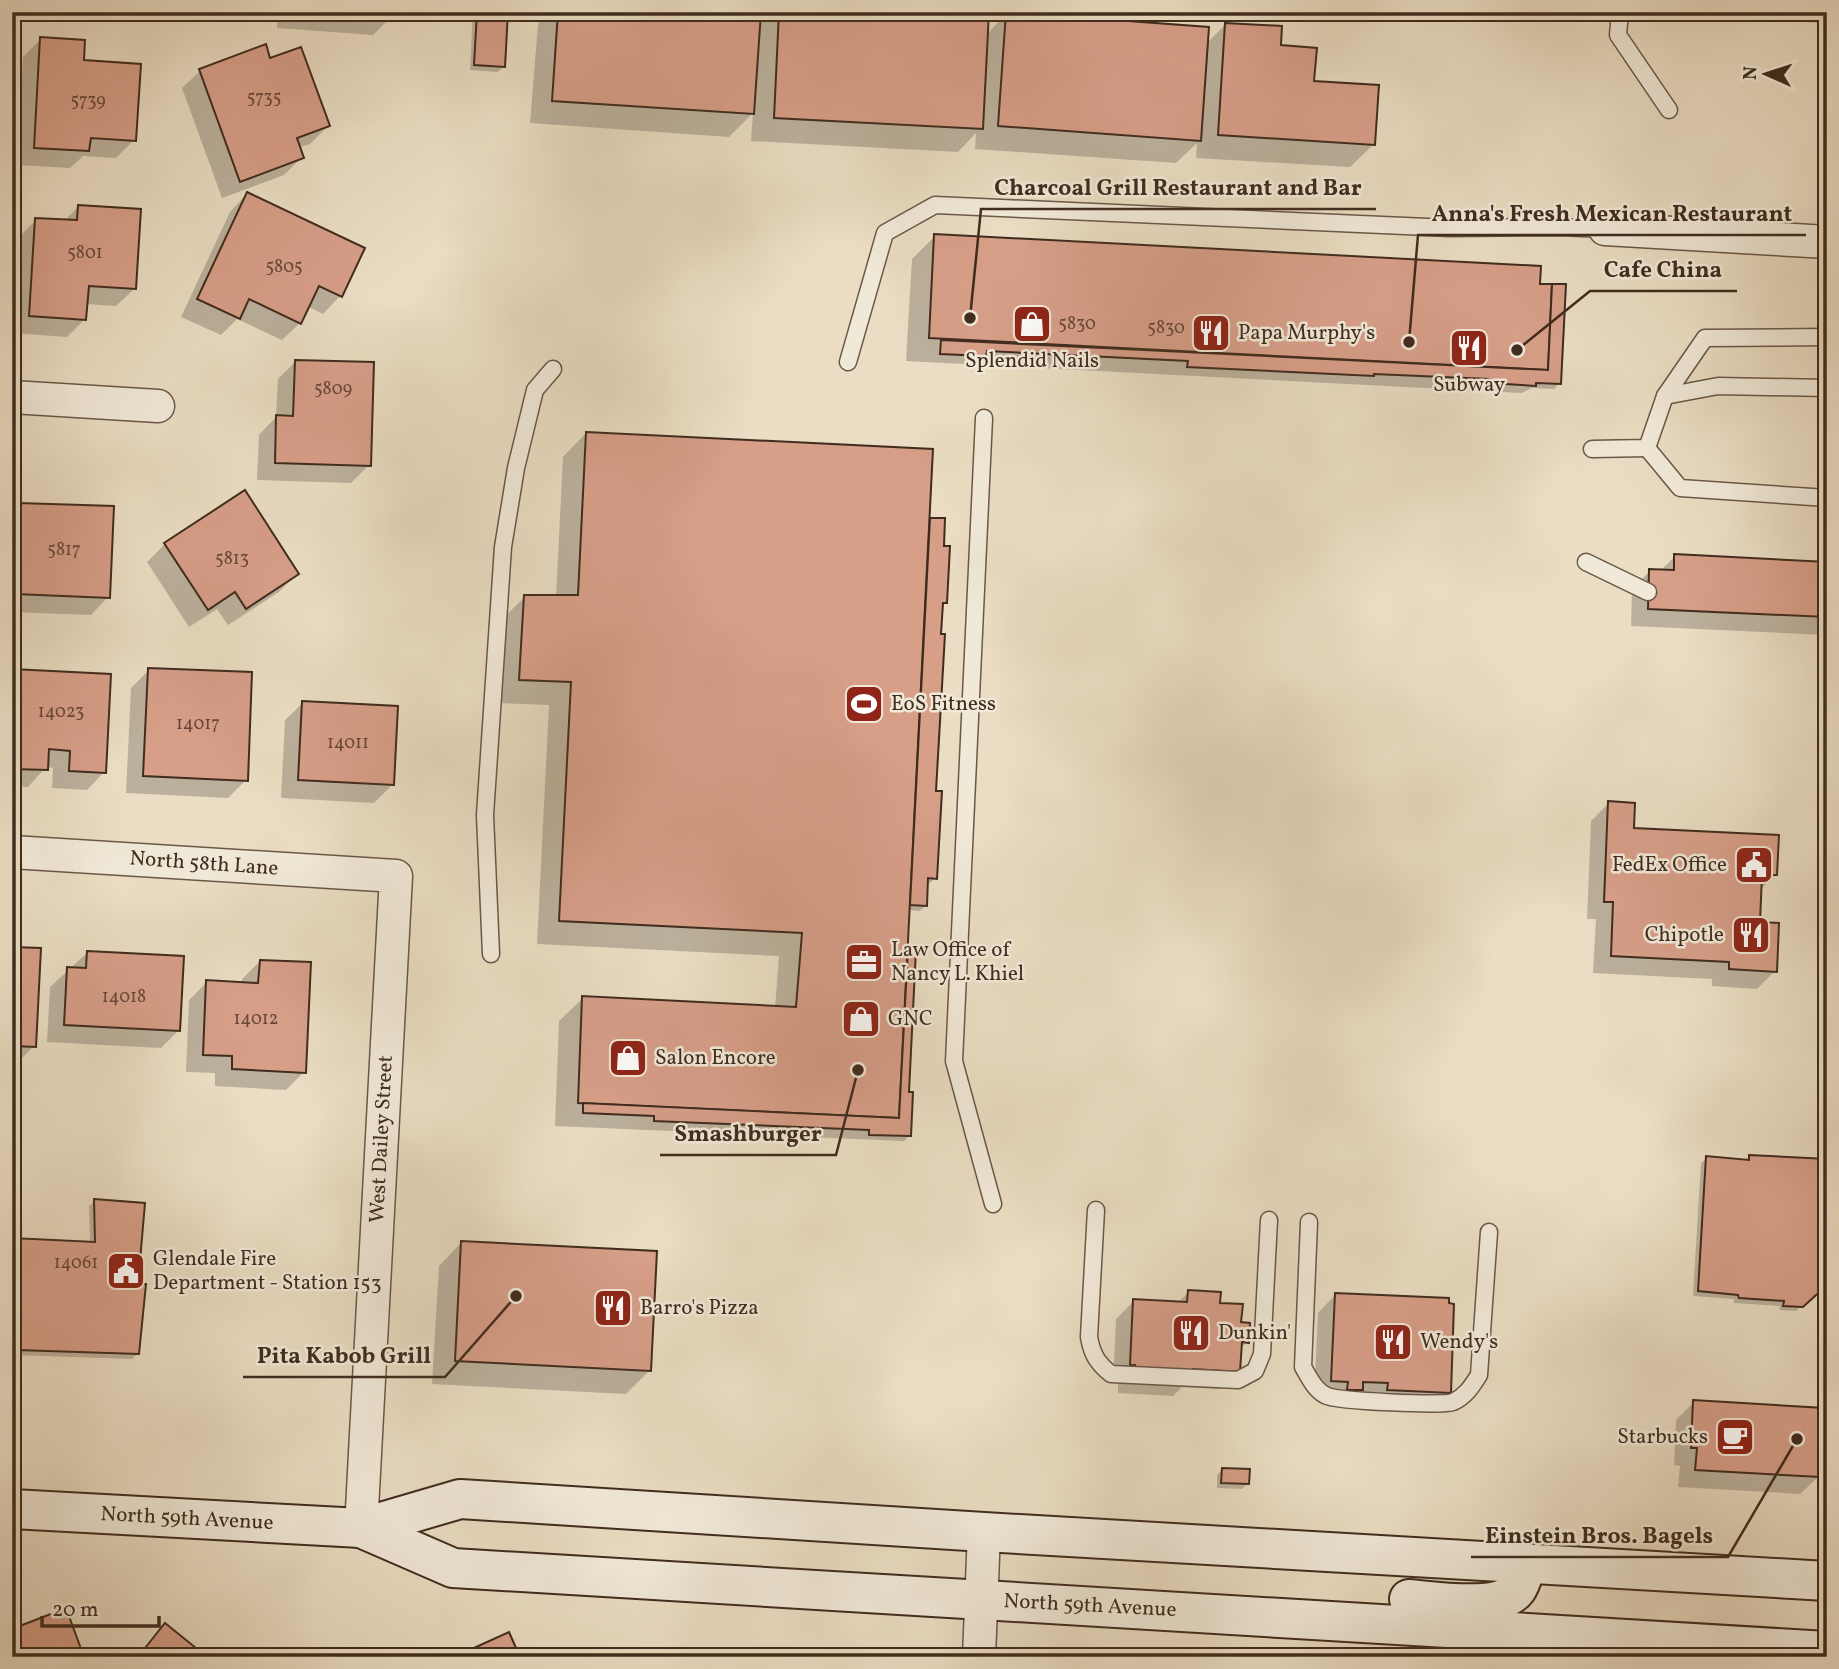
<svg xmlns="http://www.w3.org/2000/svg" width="1839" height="1669" viewBox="0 0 1839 1669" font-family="Vollkorn,serif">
<rect width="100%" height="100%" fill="#eaddc3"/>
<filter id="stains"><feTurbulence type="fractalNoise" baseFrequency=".00286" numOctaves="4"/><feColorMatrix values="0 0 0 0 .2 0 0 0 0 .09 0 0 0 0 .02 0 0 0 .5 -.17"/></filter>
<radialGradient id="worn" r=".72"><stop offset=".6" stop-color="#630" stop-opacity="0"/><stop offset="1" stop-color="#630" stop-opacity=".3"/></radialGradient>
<g fill="#0003">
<path d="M 278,12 L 391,12 L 391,17 L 373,35 L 277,28 Z"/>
<path d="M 473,12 L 506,12 L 504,66 L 498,72 L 470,70 Z"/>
<path d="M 539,12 L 759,12 L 759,23 L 769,12 L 987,12 L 986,35 L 1006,14 L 1206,44 L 1226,24 L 1279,47 L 1374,144 L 1350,167 L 1196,158 L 1197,143 L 1176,163 L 975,149 L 976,133 L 958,152 L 751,141 L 753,113 L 729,137 L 530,123 Z"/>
<path d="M 1731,12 L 1827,12 L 1827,18 L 1821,23 L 1731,18 Z"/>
<path d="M 41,39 L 82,62 L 134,140 L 116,158 L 83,156 L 70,168 L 17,165 L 23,57 Z"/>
<path d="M 269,60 L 328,126 L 310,144 L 298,148 L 302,157 L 284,175 L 222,198 L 182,88 L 200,71 Z"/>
<path d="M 247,194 L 340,296 L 323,314 L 307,306 L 300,323 L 282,340 L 237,319 L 221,335 L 181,317 L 230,212 Z"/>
<path d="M 79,206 L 134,289 L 116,306 L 86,304 L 85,319 L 67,337 L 12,333 L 18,238 L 36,220 L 64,221 Z"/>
<path d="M 935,236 L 1539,286 L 1559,383 L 1554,389 L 1531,388 L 1522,393 L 906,361 L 912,259 Z"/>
<path d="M 296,361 L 369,465 L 351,483 L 257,480 L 259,435 L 276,417 L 278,379 Z"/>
<path d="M 586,433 L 927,523 L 931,519 L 942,548 L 945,602 L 941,606 L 934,793 L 935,878 L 930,883 L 926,883 L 925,906 L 920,911 L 908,910 L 906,953 L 909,950 L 907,1093 L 909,1136 L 904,1141 L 555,1126 L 559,1021 L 583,998 L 775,1008 L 779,956 L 537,944 L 549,705 L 497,703 L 501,620 L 525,597 L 556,597 L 563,457 Z"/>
<path d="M 19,505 L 108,597 L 91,615 L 12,612 L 12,511 Z"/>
<path d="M 165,544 L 297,574 L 279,592 L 228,625 L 217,609 L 189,627 L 147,562 Z"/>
<path d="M 1675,556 L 1827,563 L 1827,635 L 1631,626 L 1632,589 L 1650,571 L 1660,571 Z"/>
<path d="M 149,670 L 246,780 L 228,798 L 126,793 L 131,688 Z"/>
<path d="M 12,671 L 104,772 L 87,790 L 52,788 L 53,768 L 46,767 L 28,787 L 12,786 Z"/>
<path d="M 303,703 L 392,785 L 374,803 L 281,798 L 285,720 Z"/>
<path d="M 1609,803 L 1632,829 L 1775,875 L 1760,890 L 1758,923 L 1775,971 L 1757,989 L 1712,986 L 1712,979 L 1593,973 L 1596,919 L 1587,919 L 1591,821 Z"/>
<path d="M 12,948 L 34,1046 L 16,1064 L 12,1064 Z"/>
<path d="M 88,952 L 179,1030 L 161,1048 L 47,1042 L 50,987 Z"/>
<path d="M 260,961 L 304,1072 L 286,1090 L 215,1086 L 215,1073 L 186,1072 L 189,1000 L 207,982 L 242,984 L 242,979 Z"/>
<path d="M 1750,1156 L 1827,1284 L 1796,1311 L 1779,1310 L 1780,1306 L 1734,1303 L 1734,1299 L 1693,1296 L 1701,1163 L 1707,1158 L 1745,1161 Z"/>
<path d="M 95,1201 L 136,1286 L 137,1354 L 132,1359 L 12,1355 L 12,1240 L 90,1243 L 89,1206 Z"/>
<path d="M 462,1242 L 649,1371 L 626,1394 L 432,1384 L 439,1266 Z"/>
<path d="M 1189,1292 L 1240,1324 L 1247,1342 L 1239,1350 L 1238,1371 L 1220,1389 L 1182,1387 L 1173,1396 L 1118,1393 L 1118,1382 L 1113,1382 L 1116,1319 L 1134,1301 L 1177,1303 Z"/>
<path d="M 1335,1295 L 1449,1392 L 1432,1410 L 1351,1400 L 1343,1407 L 1330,1407 L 1331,1399 L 1314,1398 L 1318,1313 Z"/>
<path d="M 1694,1402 L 1818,1477 L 1800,1494 L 1678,1487 L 1680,1466 L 1674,1465 L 1676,1420 Z"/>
<path d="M 1223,1469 L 1247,1484 L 1242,1489 L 1217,1488 L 1217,1475 Z"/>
</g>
<g fill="#d79e88" stroke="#402c1e" stroke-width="2">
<path d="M 314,12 L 393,12 L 393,18 Z"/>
<path d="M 477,12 L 508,12 L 505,67 L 474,65 Z"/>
<path d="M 558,12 L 761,12 L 754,114 L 552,101 Z"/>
<path d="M 779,12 L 989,12 L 983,129 L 774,118 Z"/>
<path d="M 1006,12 L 1209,27 L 1201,141 L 998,126 Z"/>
<path d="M 1735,12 L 1827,12 L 1827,18 L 1735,13 Z"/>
<path d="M 1225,23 L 1282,26 L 1281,45 L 1317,48 L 1314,81 L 1379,85 L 1375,145 L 1218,135 Z"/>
<path d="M 40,37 L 85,40 L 84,60 L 141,64 L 136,141 L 91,138 L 89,151 L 34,148 Z"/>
<path d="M 266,44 L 270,58 L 301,47 L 330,126 L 297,138 L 304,158 L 240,182 L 199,69 Z"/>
<path d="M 247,192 L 365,248 L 342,297 L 319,286 L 301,324 L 249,299 L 240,319 L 197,299 Z"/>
<path d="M 78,205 L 141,209 L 136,289 L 89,286 L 86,320 L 29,316 L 35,218 L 77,220 Z"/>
<path d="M 934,234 L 1541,266 L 1540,284 L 1552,284 L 1548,370 L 929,338 Z"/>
<path d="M 1552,284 L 1566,284 L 1561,384 L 1536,383 L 1536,386 L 1489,383 L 1489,379 L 1374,374 L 1374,376 L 1187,367 L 1188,361 L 987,351 L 986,356 L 940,354 L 941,340 L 1548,370 Z"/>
<path d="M 295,360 L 374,362 L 371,466 L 275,463 L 276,415 L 293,416 Z"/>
<path d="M 586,432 L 933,449 L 899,1118 L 578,1103 L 582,996 L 796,1007 L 802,933 L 559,921 L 571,682 L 519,680 L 524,595 L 578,595 Z"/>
<path d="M 245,490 L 299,574 L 246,609 L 235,592 L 208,610 L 164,543 Z"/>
<path d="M 18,503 L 114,506 L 110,598 L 15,594 Z"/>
<path d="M 930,518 L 945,518 L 944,546 L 950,546 L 947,603 L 943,603 L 941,634 L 945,634 L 936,791 L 942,791 L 937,879 L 928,878 L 927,906 L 910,905 Z"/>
<path d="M 1674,554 L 1827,562 L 1827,617 L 1648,609 L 1649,569 L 1674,570 Z"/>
<path d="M 148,668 L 252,672 L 248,781 L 143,776 Z"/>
<path d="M 12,669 L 111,674 L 106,773 L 69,771 L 70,751 L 49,749 L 48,770 L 12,769 Z"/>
<path d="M 302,701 L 398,706 L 394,785 L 298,780 Z"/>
<path d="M 1608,801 L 1635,803 L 1634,828 L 1779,835 L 1777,875 L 1762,875 L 1760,922 L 1779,923 L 1777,972 L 1729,969 L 1729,962 L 1611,956 L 1613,902 L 1604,902 Z"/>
<path d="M 12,947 L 41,948 L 36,1047 L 12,1046 Z"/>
<path d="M 908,948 L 916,949 L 909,1092 L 913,1092 L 911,1136 L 869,1135 L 869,1130 L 654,1121 L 654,1116 L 583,1113 L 583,1103 L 899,1118 Z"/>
<path d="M 87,951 L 184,956 L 180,1031 L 64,1025 L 67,967 L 86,968 Z"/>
<path d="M 260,960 L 311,962 L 306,1073 L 232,1069 L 232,1056 L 203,1055 L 206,980 L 258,983 Z"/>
<path d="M 1749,1155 L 1827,1159 L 1827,1285 L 1803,1307 L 1783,1306 L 1784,1301 L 1739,1298 L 1738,1295 L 1698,1291 L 1706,1156 L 1749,1160 Z"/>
<path d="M 94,1199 L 145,1203 L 138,1284 L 146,1284 L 139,1354 L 17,1350 L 18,1333 L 12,1332 L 12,1238 L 95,1242 Z"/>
<path d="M 461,1241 L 657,1251 L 651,1371 L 455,1361 Z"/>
<path d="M 1188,1290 L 1221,1292 L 1220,1303 L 1243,1304 L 1241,1322 L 1250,1323 L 1249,1343 L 1242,1342 L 1240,1372 L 1193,1369 L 1192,1379 L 1135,1376 L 1135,1365 L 1130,1365 L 1133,1299 L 1187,1302 Z"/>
<path d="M 1335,1293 L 1449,1298 L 1449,1303 L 1454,1304 L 1451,1393 L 1387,1390 L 1388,1383 L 1363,1382 L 1363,1390 L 1347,1390 L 1348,1382 L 1331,1381 Z"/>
<path d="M 1693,1400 L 1824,1408 L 1820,1477 L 1695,1470 L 1697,1448 L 1691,1448 Z"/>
<path d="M 1222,1468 L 1250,1469 L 1249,1484 L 1221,1483 Z"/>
<path d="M 66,1608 L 84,1657 L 12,1657 L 12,1629 Z"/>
<path d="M 165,1623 L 207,1657 L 138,1657 Z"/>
<path d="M 509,1632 L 520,1657 L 454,1657 Z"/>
</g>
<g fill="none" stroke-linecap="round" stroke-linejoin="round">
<g stroke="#6a5847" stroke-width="19">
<g id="service">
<path d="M 1620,12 L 1618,35 L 1669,110"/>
<path d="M 848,362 L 885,233 L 935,205 L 1450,228 L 1560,227 L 1605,229"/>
<path d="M 1665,396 L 1718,386 L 1827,388"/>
<path d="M 984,418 L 954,1061 L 993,1204"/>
<path d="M 1647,448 L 1680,488 L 1827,498"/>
<path d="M 1592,449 L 1647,448 L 1665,396 L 1705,338 L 1827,337"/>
<path d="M 1586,562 L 1648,592"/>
<path d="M 491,954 L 485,815 L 503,547 L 516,468 L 535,390 L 553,369"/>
<path d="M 1096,1210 L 1089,1337 C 1092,1354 1097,1363 1111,1374 L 1238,1380 L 1255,1371 L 1262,1354 L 1269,1220"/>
<path d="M 1309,1222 L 1303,1367 C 1309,1377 1315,1391 1327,1396 C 1339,1401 1443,1406 1453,1402 C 1466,1396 1472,1386 1479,1375 L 1489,1232"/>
</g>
</g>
<g stroke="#6a5847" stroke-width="35">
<g id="minor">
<path d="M 1605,229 L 1827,242"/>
<path d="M 12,397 L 158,406"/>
<path d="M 12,852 L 396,876 L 361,1528"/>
<path d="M 979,1657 L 984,1532"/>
</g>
</g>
<g stroke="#402c1e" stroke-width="42">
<g id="secondary">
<path d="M 12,1509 L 361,1528 L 460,1499 L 984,1532 L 1827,1581"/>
<path d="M 361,1528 L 453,1568 L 1827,1651"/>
<path d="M 1409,1599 C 1435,1601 1500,1612 1517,1589 C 1522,1582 1524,1571 1527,1563"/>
</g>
</g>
<use href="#service" stroke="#f1e9d8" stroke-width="16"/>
<use href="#minor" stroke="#f1e9d8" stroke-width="32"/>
<use href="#secondary" stroke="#f1e9d8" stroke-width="38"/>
</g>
<defs>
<g id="shop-square" transform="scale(2.0125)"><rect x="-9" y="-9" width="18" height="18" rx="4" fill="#8f2418" stroke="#f1e9d8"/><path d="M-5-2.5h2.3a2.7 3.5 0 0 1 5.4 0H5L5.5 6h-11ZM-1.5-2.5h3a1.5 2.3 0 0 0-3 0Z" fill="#fff"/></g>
<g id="restaurant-square" transform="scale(2.0125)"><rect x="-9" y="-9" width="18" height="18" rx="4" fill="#8f2418" stroke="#f1e9d8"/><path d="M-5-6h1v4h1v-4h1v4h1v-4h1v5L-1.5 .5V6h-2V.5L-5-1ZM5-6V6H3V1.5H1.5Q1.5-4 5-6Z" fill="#fff"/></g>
<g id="stadium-square" transform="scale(2.0125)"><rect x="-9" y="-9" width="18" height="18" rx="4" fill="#8f2418" stroke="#f1e9d8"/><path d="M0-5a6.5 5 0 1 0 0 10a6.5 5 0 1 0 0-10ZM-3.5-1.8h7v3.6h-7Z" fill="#fff"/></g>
<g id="civic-square" transform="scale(2.0125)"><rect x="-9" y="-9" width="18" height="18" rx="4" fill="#8f2418" stroke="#f1e9d8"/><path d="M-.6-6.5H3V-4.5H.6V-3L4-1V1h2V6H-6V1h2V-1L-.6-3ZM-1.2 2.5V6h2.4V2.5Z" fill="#fff"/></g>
<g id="office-square" transform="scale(2.0125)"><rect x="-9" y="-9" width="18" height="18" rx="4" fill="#8f2418" stroke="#f1e9d8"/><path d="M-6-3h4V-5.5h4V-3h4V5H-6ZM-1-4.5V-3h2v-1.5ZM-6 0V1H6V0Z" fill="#fff"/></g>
<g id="cafe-square" transform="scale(2.0125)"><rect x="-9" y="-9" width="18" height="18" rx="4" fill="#8f2418" stroke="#f1e9d8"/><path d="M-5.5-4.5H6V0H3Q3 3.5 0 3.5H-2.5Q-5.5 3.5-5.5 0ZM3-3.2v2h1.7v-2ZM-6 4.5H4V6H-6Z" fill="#fff"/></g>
</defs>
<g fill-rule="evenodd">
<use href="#shop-square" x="1032" y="324"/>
<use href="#restaurant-square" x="1211" y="333"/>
<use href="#restaurant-square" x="1469" y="348"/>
<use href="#stadium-square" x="864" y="704"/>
<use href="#civic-square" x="1754" y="865"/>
<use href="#restaurant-square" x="1751" y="935"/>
<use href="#office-square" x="864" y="962"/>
<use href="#shop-square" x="861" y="1019"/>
<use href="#shop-square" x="628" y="1058"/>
<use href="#civic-square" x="126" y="1271"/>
<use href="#restaurant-square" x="613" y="1308"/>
<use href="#restaurant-square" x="1191" y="1333"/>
<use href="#restaurant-square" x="1393" y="1342"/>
<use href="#cafe-square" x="1735" y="1437"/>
</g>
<g text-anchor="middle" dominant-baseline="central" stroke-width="5" stroke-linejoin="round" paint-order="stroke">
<g font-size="18" fill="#664838">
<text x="264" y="98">5735</text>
<text x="88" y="101">5739</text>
<text x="85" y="253">5801</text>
<text x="284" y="267">5805</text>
<text x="1077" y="324">5830</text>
<text x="1166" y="328">5830</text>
<text x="333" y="389">5809</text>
<text x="64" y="550">5817</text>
<text x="232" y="559">5813</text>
<text x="61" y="712">14023</text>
<text x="198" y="724">14017</text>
<text x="348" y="743">14011</text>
<text x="124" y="997">14018</text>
<text x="256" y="1019">14012</text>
<text x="76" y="1263">14061</text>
</g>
<g font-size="21" fill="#402c1e" stroke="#f1e9d8" text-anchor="start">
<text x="1238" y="333">Papa Murphy's</text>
<text x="1032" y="361" text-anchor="middle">Splendid Nails</text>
<text x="1469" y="385" text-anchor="middle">Subway</text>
<text x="891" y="704">EoS Fitness</text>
<text x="1727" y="865" text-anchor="end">FedEx Office</text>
<text x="1724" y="935" text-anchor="end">Chipotle</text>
<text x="891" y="950">Law Office of<tspan x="891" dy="24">Nancy L. Khiel</tspan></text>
<text x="888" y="1019">GNC</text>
<text x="655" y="1058">Salon Encore</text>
<text x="153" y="1259">Glendale Fire<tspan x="153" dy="24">Department - Station 153</tspan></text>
<text x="640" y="1308">Barro's Pizza</text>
<text x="1218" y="1333">Dunkin'</text>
<text x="1420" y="1342">Wendy's</text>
<text x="1708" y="1437" text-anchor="end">Starbucks</text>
</g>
<g font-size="21" fill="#402c1e" stroke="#f1e9d8">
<text transform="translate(204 864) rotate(4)">North 58th Lane</text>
<text transform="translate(382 1139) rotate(-87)">West Dailey Street</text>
<text transform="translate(187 1519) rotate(3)">North 59th Avenue</text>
<text transform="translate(1090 1606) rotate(3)">North 59th Avenue</text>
</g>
</g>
<path fill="none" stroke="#402c1e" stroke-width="2.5" d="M970 318L981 209H1376M1409 342L1418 235H1806M1517 350L1590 291H1737M858 1070L836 1155H660M516 1296L445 1377H243M1797 1439L1728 1557H1471"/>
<g fill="#402c1e" stroke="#f1e9d8" stroke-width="2.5">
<circle cx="970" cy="318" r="7"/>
<circle cx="1409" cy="342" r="7"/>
<circle cx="1517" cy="350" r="7"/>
<circle cx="858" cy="1070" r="7"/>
<circle cx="516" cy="1296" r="7"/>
<circle cx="1797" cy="1439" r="7"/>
</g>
<g font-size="23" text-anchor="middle" font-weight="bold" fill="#402c1e" stroke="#f1e9d8" stroke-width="5" stroke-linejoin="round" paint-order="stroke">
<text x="1178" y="195">Charcoal Grill Restaurant and Bar</text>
<text x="1612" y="221">Anna's Fresh Mexican Restaurant</text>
<text x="1663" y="277">Cafe China</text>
<text x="748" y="1141">Smashburger</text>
<text x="344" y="1363">Pita Kabob Grill</text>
<text x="1599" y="1543">Einstein Bros. Bagels</text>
</g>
<rect width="1839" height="1669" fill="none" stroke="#eaddc3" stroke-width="42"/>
<rect x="14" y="14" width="1811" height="1641" fill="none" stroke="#402c1e" stroke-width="3.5"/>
<rect x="21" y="21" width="1797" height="1627" fill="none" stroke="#402c1e" stroke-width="2"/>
<g transform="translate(1766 74) rotate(273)" stroke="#f1e9d8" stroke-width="5" paint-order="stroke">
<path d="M0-5L12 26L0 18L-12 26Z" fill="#402c1e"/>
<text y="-10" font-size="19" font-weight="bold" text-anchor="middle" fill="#402c1e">N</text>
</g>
<path d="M42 1616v10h117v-10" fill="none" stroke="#402c1e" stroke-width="3.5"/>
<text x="52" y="1616" font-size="21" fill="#402c1e" stroke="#f1e9d8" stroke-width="5" paint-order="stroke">20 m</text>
<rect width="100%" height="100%" filter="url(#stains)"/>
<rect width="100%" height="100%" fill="url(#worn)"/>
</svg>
